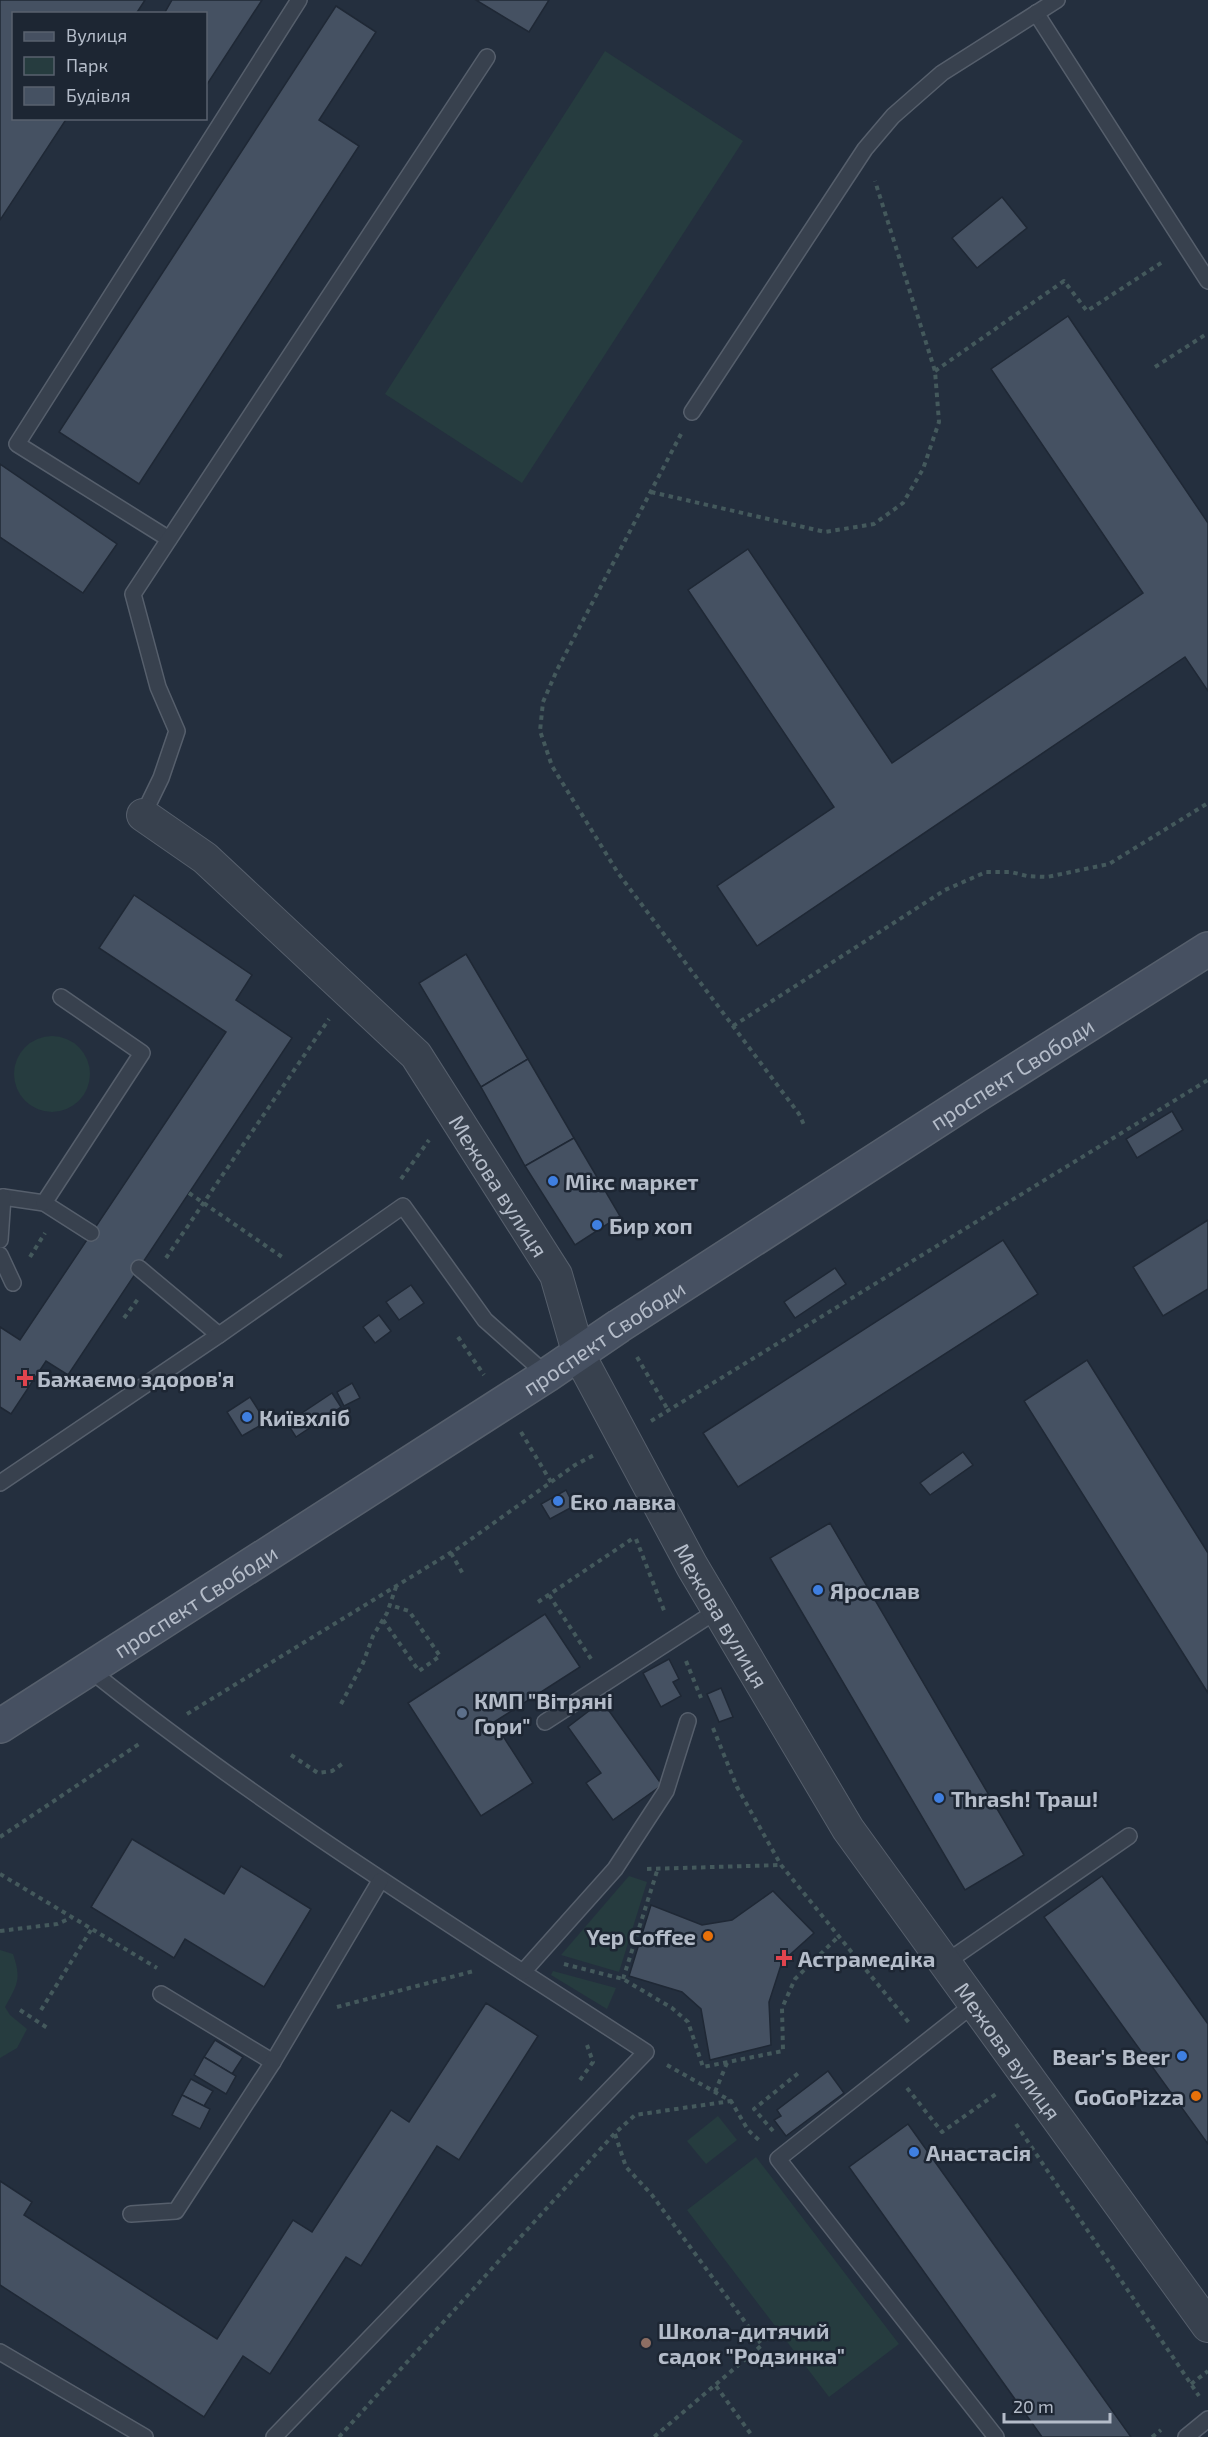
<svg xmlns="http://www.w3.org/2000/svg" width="1208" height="2437" viewBox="0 0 1208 2437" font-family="'Exo 2',sans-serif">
<rect width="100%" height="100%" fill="#242f3e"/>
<g fill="#263c3f">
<path d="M 605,51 L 743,141 L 522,483 L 385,394 Z"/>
<circle cx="52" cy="1074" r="38"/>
<path d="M 629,1876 L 647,1882 L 619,1972 L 561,1955 Z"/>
<path d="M 0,1950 L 13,1954 C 22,1980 17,1985 5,2007 L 10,2015 L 27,2029 L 17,2048 L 0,2058 Z"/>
<path d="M 553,1971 L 616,1988 L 607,2009 L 551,1975 Z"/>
<path d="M 718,2116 L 737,2140 L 706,2164 L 687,2141 Z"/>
<path d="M 756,2157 L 899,2344 L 829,2397 L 687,2210 Z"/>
</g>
<g fill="#455162" stroke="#1f2835" stroke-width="1.5">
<path d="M 0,0 L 145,0 L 136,14 L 14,14 L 14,118 L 67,118 L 0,220 Z"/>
<path d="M 172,0 L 262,0 L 206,86 L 206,14 L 164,14 Z"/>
<path d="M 476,0 L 549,0 L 529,32 Z"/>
<path d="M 336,6 L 376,32 L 319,120 L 359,146 L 139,484 L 59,432 Z"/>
<path d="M 1002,197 L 1027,228 L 977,268 L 952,238 Z"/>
<path d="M 1068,316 L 1208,523 L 1208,691 L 1185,657 L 757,946 L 717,886 L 834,807 L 688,590 L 748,549 L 892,763 L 1143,593 L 991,369 Z"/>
<path d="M 0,464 L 117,544 L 83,593 L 0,537 Z"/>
<path d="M 134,895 L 252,975 L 236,1000 L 292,1038 L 68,1375 L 46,1361 L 11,1414 L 0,1407 L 0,1327 L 20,1340 L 226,1032 L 99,948 Z"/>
<path d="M 466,954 L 528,1059 L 481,1087 L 419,983 Z"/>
<path d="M 528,1059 L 574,1138 L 525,1166 L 481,1087 Z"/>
<path d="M 1172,1111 L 1183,1130 L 1137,1158 L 1126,1139 Z"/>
<path d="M 574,1138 L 620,1216 L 575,1245 L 525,1166 Z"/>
<path d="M 1208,1220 L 1208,1289 L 1163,1316 L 1133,1267 Z"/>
<path d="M 1003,1240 L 1038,1294 L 738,1487 L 703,1433 Z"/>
<path d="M 835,1268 L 846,1284 L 795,1318 L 784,1302 Z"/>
<path d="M 411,1285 L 424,1303 L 399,1320 L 386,1302 Z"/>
<path d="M 379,1315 L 391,1331 L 375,1343 L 363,1327 Z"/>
<path d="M 1087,1360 L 1208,1553 L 1208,1693 L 1024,1401 Z"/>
<path d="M 352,1383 L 360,1398 L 344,1406 L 337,1392 Z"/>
<path d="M 332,1393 L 341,1407 L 296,1437 L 287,1423 Z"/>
<path d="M 250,1397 L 266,1422 L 242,1436 L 227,1412 Z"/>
<path d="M 963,1452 L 973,1465 L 930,1495 L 920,1483 Z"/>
<path d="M 566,1490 L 574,1506 L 550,1519 L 541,1504 Z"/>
<path d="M 830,1523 L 1024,1855 L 965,1890 L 770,1558 Z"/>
<path d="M 545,1614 L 580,1667 L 494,1722 L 533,1783 L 481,1816 L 408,1703 Z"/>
<path d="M 669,1659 L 679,1679 L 673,1682 L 681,1696 L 661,1707 L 643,1673 Z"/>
<path d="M 721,1688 L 733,1717 L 719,1722 L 707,1694 Z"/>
<path d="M 602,1701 L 662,1785 L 613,1820 L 586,1783 L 601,1773 L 568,1727 Z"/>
<path d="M 132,1839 L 224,1894 L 241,1866 L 311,1909 L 264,1987 L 185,1939 L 174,1958 L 91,1907 Z"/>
<path d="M 1102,1876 L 1208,2024 L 1208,2144 L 1044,1917 Z"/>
<path d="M 773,1891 L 814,1933 L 782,1962 L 769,2002 L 771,2045 L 710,2060 L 701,2009 L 682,1992 L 629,1976 L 651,1905 L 702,1925 L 732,1920 Z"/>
<path d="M 486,2003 L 538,2036 L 459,2160 L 437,2146 L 361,2266 L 346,2257 L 270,2374 L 243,2356 L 204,2417 L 0,2285 L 0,2181 L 32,2202 L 24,2215 L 217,2339 L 293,2220 L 312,2232 L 391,2110 L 409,2122 Z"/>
<path d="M 215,2040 L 243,2057 L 232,2074 L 204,2057 Z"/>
<path d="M 204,2057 L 236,2076 L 226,2094 L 194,2075 Z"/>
<path d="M 828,2071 L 844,2093 L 786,2136 L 774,2120 L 781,2116 L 777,2110 Z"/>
<path d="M 191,2079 L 213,2091 L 204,2106 L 182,2095 Z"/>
<path d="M 182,2095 L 210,2109 L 200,2129 L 172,2115 Z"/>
<path d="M 908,2124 L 1131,2437 L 1042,2437 L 1007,2388 L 849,2167 Z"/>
</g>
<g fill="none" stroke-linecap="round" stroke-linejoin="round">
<g stroke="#565f6c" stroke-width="18">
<g id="lane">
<path d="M 1036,13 L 1208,281"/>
<path d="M 692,412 L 865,149 L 893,116 L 942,73 L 1057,0"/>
<path d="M 169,539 L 17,444 L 299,0"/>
<path d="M 143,815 L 161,778 L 177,731 L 158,687 L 133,594 L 487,57"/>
<path d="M 0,1201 L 3,1197 L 44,1203 L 91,1233"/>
<path d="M 44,1203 L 142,1053 L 61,997"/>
<path d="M 0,1240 L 3,1197"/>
<path d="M 0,1255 L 13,1283"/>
<path d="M 139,1268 L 219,1335"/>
<path d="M 0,1483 L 219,1335 L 403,1206 L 485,1320 L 547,1375"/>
<path d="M 90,1670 C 266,1811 458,1929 646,2052 L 274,2437"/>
<path d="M 545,1722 L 718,1610"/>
<path d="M 945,1963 L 1129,1836"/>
<path d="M 523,1972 L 615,1869 L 666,1791 L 688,1721"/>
<path d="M 161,1994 L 273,2062"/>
<path d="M 974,2004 L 778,2159 L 996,2437"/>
<path d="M 131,2214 L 176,2211 L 273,2062 L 380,1881"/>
<path d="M 0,2352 L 145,2437"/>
<path d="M 1186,2437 L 1208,2419"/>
</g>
</g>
<g stroke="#565f6c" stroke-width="34">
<g id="street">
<path id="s1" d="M 143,815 L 205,858 L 416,1055 L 556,1275 L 579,1355 L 692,1566 L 848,1829 L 1208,2326"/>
</g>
</g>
<g stroke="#565f6c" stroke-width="36">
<g id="secondary">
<path id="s2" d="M 0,1726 L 547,1375 L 619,1326 L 977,1095 L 1208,949"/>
</g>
</g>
<g stroke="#44595c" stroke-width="4" stroke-dasharray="4.5 4.5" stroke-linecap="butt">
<path d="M 1155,367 L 1208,333"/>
<path d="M 935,371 L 1064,281 L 1087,311 L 1164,261"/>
<path d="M 681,434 L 557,670 L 543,702 L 540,731 L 552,766 L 618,873 L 799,1114 L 805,1127"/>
<path d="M 651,492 L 825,532 L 874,524 L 903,503 L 923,469 L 939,422 L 935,371 L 875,181"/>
<path d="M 733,1026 L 945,890 L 986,872 L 1011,872 L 1027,876 L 1047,877 L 1109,864 L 1208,803"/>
<path d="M 401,1179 L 429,1140"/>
<path d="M 189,1193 L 285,1259"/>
<path d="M 30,1257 L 45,1233"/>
<path d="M 166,1258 L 329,1019"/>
<path d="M 124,1318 L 138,1299"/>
<path d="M 458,1337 L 484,1375"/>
<path d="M 637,1357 L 668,1410"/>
<path d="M 651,1421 L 1208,1080"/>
<path d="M 521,1432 L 551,1482"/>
<path d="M 636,1539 L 665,1613"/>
<path d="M 451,1553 L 463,1574"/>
<path d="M 549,1595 L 593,1662"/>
<path d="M 538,1602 L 635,1537"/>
<path d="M 383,1620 L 419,1671 L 440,1656 L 409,1611 L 390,1605"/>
<path d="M 686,1661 L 701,1698"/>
<path d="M 341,1704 L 363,1663 L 373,1636 L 387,1613 L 396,1587"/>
<path d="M 187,1714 L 460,1547 L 575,1465 L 596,1454"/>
<path d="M 713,1728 L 737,1787 L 781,1865 L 910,2024"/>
<path d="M 291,1755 L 318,1773 L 332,1771 L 345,1762"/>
<path d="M 0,1837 L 142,1742"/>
<path d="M 647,1869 L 781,1865"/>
<path d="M 0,1874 L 157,1968"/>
<path d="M 0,1931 L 57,1924 L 71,1918"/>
<path d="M 564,1964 L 623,1979 L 672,2008 L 688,2022 L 703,2067 L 783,2051 L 782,2008 L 795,1979 L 839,1936"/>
<path d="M 623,1979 L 658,1868"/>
<path d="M 337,2007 L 474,1971"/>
<path d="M 20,2010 L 49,2029"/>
<path d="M 41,2010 L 91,1930"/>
<path d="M 667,2065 L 731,2101 L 748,2130 L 761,2142"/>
<path d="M 580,2080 L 593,2062 L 587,2045"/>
<path d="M 907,2088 L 942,2132 L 996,2094"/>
<path d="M 715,2092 L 727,2063"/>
<path d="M 1016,2124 L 1199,2396"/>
<path d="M 773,2131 L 754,2109 L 801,2071"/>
<path d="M 615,2134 L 626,2167 L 652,2195 L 762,2345 L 654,2437"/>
<path d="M 1191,2384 L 1208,2371"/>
<path d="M 716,2386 L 753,2437"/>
<path d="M 339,2437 L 615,2133 L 635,2115 L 731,2101"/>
<path d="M 1152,2437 L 1161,2430"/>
</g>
<use href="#lane" stroke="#38414e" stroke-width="15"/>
<use href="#street" stroke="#38414e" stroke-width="32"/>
<use href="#secondary" stroke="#465061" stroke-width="33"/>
</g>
<g fill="#3f7fe0" stroke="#1d2633" stroke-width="2">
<circle cx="553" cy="1181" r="6"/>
<circle cx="597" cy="1225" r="6"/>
<circle cx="247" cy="1417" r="6"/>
<circle cx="558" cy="1501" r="6"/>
<circle cx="818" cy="1590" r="6"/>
<circle cx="939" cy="1798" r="6"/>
<circle cx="1182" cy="2056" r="6"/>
<circle cx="914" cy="2152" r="6"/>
</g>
<g fill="#e0444e" stroke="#1d2633" stroke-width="2">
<path d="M22 1369h6v6h6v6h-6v6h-6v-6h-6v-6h6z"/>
<path d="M781 1949h6v6h6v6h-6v6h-6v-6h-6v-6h6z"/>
</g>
<circle fill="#5c6f8a" stroke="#1d2633" stroke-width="2" cx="462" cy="1713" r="6"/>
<g fill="#e8710a" stroke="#1d2633" stroke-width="2">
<circle cx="708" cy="1936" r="6"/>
<circle cx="1196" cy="2096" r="6"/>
</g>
<circle fill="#8d6e63" stroke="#1d2633" stroke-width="2" cx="646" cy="2343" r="6"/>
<g text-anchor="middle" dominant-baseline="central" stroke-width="5" stroke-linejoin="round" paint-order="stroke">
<g font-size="22" fill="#b4bcc9" stroke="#1d2633">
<text stroke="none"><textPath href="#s2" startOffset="1204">проспект Свободи</textPath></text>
<text stroke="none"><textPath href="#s1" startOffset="519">Межова вулиця</textPath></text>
<text stroke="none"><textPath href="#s2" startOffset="718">проспект Свободи</textPath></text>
<text stroke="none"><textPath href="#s2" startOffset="232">проспект Свободи</textPath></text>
<text stroke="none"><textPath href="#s1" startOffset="1005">Межова вулиця</textPath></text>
<text stroke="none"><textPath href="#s1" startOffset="1527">Межова вулиця</textPath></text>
</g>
<g font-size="22" font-weight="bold" fill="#b4bcc9" stroke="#1d2633" text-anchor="start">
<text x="565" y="1181">Мікс маркет</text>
<text x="609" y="1225">Бир хоп</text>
<text x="37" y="1378">Бажаємо здоров'я</text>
<text x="259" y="1417">Київхліб</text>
<text x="570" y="1501">Еко лавка</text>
<text x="830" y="1590">Ярослав</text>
<text x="474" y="1700">КМП "Вітряні<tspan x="474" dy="25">Гори"</tspan></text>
<text x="951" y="1798">Thrash! Траш!</text>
<text x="696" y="1936" text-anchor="end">Yep Coffee</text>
<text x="798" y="1958">Астрамедіка</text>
<text x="1170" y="2056" text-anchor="end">Bear's Beer</text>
<text x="1184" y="2096" text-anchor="end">GoGoPizza</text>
<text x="926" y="2152">Анастасія</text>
<text x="658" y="2330">Школа-дитячий<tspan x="658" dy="25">садок "Родзинка"</tspan></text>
</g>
</g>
<rect x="12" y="12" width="195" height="108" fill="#1d2633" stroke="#59626f" stroke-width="1.5"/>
<rect x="24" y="32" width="30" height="9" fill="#465061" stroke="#59626f" stroke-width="1.5"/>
<text x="66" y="42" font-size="18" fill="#b4bcc9">Вулиця</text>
<rect x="24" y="57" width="30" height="18" fill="#263c3f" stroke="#59626f" stroke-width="1.5"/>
<text x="66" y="72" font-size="18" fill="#b4bcc9">Парк</text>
<rect x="24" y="87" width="30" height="18" fill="#455162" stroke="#59626f" stroke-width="1.5"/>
<text x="66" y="102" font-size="18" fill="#b4bcc9">Будівля</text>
<path d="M1004 2413v9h106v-9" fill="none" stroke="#b4bcc9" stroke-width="3"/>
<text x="1013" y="2413" font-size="18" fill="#b4bcc9" stroke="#1d2633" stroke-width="4.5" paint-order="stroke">20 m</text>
</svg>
